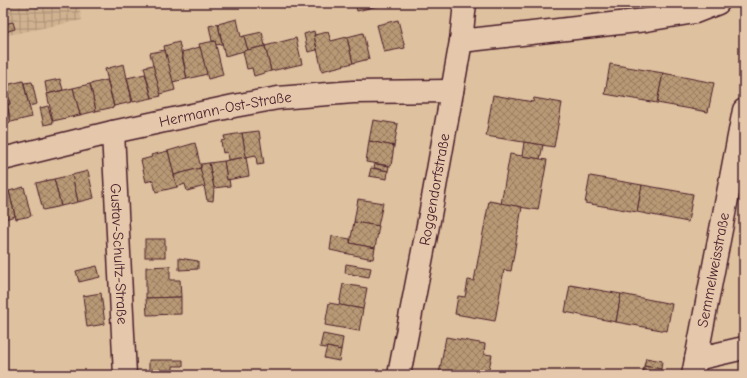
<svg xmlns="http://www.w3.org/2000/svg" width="747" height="378" viewBox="0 0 747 378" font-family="'Comic Neue',sans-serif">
<defs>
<pattern id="industrial-grid" width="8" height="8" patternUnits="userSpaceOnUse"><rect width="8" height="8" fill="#d0b290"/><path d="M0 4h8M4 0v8" fill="none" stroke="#ab9076"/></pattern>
<pattern id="building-cross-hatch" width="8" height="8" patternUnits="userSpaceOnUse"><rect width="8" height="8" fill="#b89974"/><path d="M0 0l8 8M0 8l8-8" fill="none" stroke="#987c5f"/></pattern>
</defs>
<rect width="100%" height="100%" fill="#dec19f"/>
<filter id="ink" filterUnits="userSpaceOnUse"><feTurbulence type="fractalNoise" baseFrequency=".025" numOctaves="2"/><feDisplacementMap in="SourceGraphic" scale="8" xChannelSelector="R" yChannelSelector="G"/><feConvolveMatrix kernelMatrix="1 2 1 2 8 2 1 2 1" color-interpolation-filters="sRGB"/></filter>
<g filter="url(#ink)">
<path fill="url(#industrial-grid)" d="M 3,3 L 78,3 L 82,20 L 3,36 Z"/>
<g fill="url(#building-cross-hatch)" stroke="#4a1f2b">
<path d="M 355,3 L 380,3 L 381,5 L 357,11 Z"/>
<path d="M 237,19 L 241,37 L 244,36 L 248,50 L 225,56 L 218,24 Z"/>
<path d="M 398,20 L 405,48 L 384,52 L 377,25 Z"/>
<path d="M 13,22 L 15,29 L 5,32 L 3,24 Z"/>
<path d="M 218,24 L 222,44 L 216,45 L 215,41 L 212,41 L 209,26 Z"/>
<path d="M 314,31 L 315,35 L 314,35 L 317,50 L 308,52 L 304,34 Z"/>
<path d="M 262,32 L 265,46 L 248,50 L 244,36 Z"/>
<path d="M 328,32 L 331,41 L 347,37 L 353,63 L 322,71 L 314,35 Z"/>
<path d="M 363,33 L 369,59 L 353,63 L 347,37 Z"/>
<path d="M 296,38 L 302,64 L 271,71 L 265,46 Z"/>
<path d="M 215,41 L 223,75 L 208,79 L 199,44 Z"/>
<path d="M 179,42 L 187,79 L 172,82 L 164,46 Z"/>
<path d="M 265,46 L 271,71 L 254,76 L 252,68 L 247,69 L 243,51 Z"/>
<path d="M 200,47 L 207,74 L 187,79 L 182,52 Z"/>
<path d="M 165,50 L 175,90 L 160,94 L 150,53 Z"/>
<path d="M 124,64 L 132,102 L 114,106 L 105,69 Z"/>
<path d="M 610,64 L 663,73 L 657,103 L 605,94 Z"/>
<path d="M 153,65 L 161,96 L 152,98 L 144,67 Z"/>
<path d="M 663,73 L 714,83 L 708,112 L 657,103 Z"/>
<path d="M 145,74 L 152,98 L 133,102 L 127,78 Z"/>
<path d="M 60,79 L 63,90 L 47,94 L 45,82 Z"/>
<path d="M 107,80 L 114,107 L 96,111 L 90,84 Z"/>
<path d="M 23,81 L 32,117 L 11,122 L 7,105 L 10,104 L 6,85 Z"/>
<path d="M 32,82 L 37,104 L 29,106 L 24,83 Z"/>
<path d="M 90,84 L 96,111 L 80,115 L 73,88 Z"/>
<path d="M 73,88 L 80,115 L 53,121 L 47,94 Z"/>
<path d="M 8,95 L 10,104 L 7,105 L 11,122 L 3,124 L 3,96 Z"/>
<path d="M 493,95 L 533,102 L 534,98 L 562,103 L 554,147 L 486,136 Z"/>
<path d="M 48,106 L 53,123 L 44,125 L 40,108 Z"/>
<path d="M 373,120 L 398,124 L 394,146 L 369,141 Z"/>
<path d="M 259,131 L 264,164 L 257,165 L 256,155 L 246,157 L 242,133 Z"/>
<path d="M 242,133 L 246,157 L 228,160 L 227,152 L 223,153 L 221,141 L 225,140 L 224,136 Z"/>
<path d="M 369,141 L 394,146 L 391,166 L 366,162 Z"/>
<path d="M 524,142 L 543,145 L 540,159 L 522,156 Z"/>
<path d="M 195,143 L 201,168 L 174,175 L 168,151 Z"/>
<path d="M 168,151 L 177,187 L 156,192 L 153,180 L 146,182 L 141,160 L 152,157 L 151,155 Z"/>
<path d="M 510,154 L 547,160 L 538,210 L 501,204 Z"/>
<path d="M 246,157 L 249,176 L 227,180 L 224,161 Z"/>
<path d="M 224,161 L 227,180 L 229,179 L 230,186 L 214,188 L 209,163 Z"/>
<path d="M 209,163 L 214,188 L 213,201 L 207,200 L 200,168 L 201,168 L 201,164 Z"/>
<path d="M 375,164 L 389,166 L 388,171 L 374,168 Z"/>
<path d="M 200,168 L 205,186 L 187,191 L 185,184 L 177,187 L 174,175 Z"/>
<path d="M 371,168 L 388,171 L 387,179 L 369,176 Z"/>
<path d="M 88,171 L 94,198 L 78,202 L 72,175 Z"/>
<path d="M 72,175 L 78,202 L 61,206 L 54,179 Z"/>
<path d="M 590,176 L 642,185 L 637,212 L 585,203 Z"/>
<path d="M 54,179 L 61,206 L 43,210 L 36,183 Z"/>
<path d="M 642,185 L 693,194 L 688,222 L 637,212 Z"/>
<path d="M 24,187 L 31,216 L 16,219 L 9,191 Z"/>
<path d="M 9,191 L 15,216 L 5,219 L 3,212 L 3,192 Z"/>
<path d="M 358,199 L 383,203 L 378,226 L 354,222 Z"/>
<path d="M 489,201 L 522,207 L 511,271 L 504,270 L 495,321 L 455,314 L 458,296 L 465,297 L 468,280 L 474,281 Z"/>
<path d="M 354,222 L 379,226 L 375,248 L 350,243 Z"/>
<path d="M 332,236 L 350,239 L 350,243 L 375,248 L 373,259 L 330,250 Z"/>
<rect x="145" y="239" width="20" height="18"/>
<path d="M 179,258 L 198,261 L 198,269 L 179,270 Z"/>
<path d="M 346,264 L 371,268 L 369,277 L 345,273 Z"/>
<path d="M 97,266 L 100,277 L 79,282 L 76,271 Z"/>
<path d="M 170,266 L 170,280 L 180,280 L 181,297 L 146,298 L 146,267 Z"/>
<path d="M 343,284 L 367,288 L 363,309 L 339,305 Z"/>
<path d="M 570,285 L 621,294 L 616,322 L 565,312 Z"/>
<path d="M 101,293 L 105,324 L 87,327 L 83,296 Z"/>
<path d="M 621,294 L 672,304 L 667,331 L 616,322 Z"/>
<path d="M 181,297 L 181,314 L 147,315 L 146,298 Z"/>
<path d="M 329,303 L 363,309 L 359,331 L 325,325 Z"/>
<path d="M 323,334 L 343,338 L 341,350 L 327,347 L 326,348 L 320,347 Z"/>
<path d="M 446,337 L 485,344 L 484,354 L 492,355 L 488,373 L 481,372 L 480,375 L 445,375 L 439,374 Z"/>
<path d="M 327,347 L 341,350 L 339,361 L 324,358 Z"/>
<path d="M 646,358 L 662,361 L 661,369 L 644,366 Z"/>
<path d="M 149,360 L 183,360 L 183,366 L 173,366 L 173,375 L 149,375 Z"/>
<path d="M 644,366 L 661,369 L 660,375 L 643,375 Z"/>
<path d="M 328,371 L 348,375 L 328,375 Z"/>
</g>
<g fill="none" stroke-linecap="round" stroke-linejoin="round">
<g stroke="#4a1f2b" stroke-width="25">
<g id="minor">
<path d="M 461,41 L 646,20 L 695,12 L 718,3"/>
<path id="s1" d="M 113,132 L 125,375"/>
<path id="s2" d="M 3,159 L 113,132 L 234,106 L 278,98 L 353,92 L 452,91"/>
<path d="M 696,359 L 744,348"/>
<path id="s3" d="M 399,375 L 430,215 L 461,41 L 465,3"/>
<path id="s4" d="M 693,375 L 744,110"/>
</g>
</g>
<use href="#minor" stroke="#e5c8ac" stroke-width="22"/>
</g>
</g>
<g text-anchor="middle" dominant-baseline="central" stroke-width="4" stroke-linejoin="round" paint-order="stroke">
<g font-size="15" fill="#4a1f2b" stroke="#e5c8ac">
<text stroke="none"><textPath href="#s2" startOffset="228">Hermann-Ost-Straße</textPath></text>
<text stroke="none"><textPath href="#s3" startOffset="189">Roggendorfstraße</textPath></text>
<text stroke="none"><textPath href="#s1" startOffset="122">Gustav-Schultz-Straße</textPath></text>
<text stroke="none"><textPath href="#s4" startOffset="107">Semmelweisstraße</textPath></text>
</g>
</g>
<rect width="747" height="378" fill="none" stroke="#e5c8ac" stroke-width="16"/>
<rect x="8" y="8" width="731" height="362" fill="none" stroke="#4a1f2b" stroke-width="1.5" filter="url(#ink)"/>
</svg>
